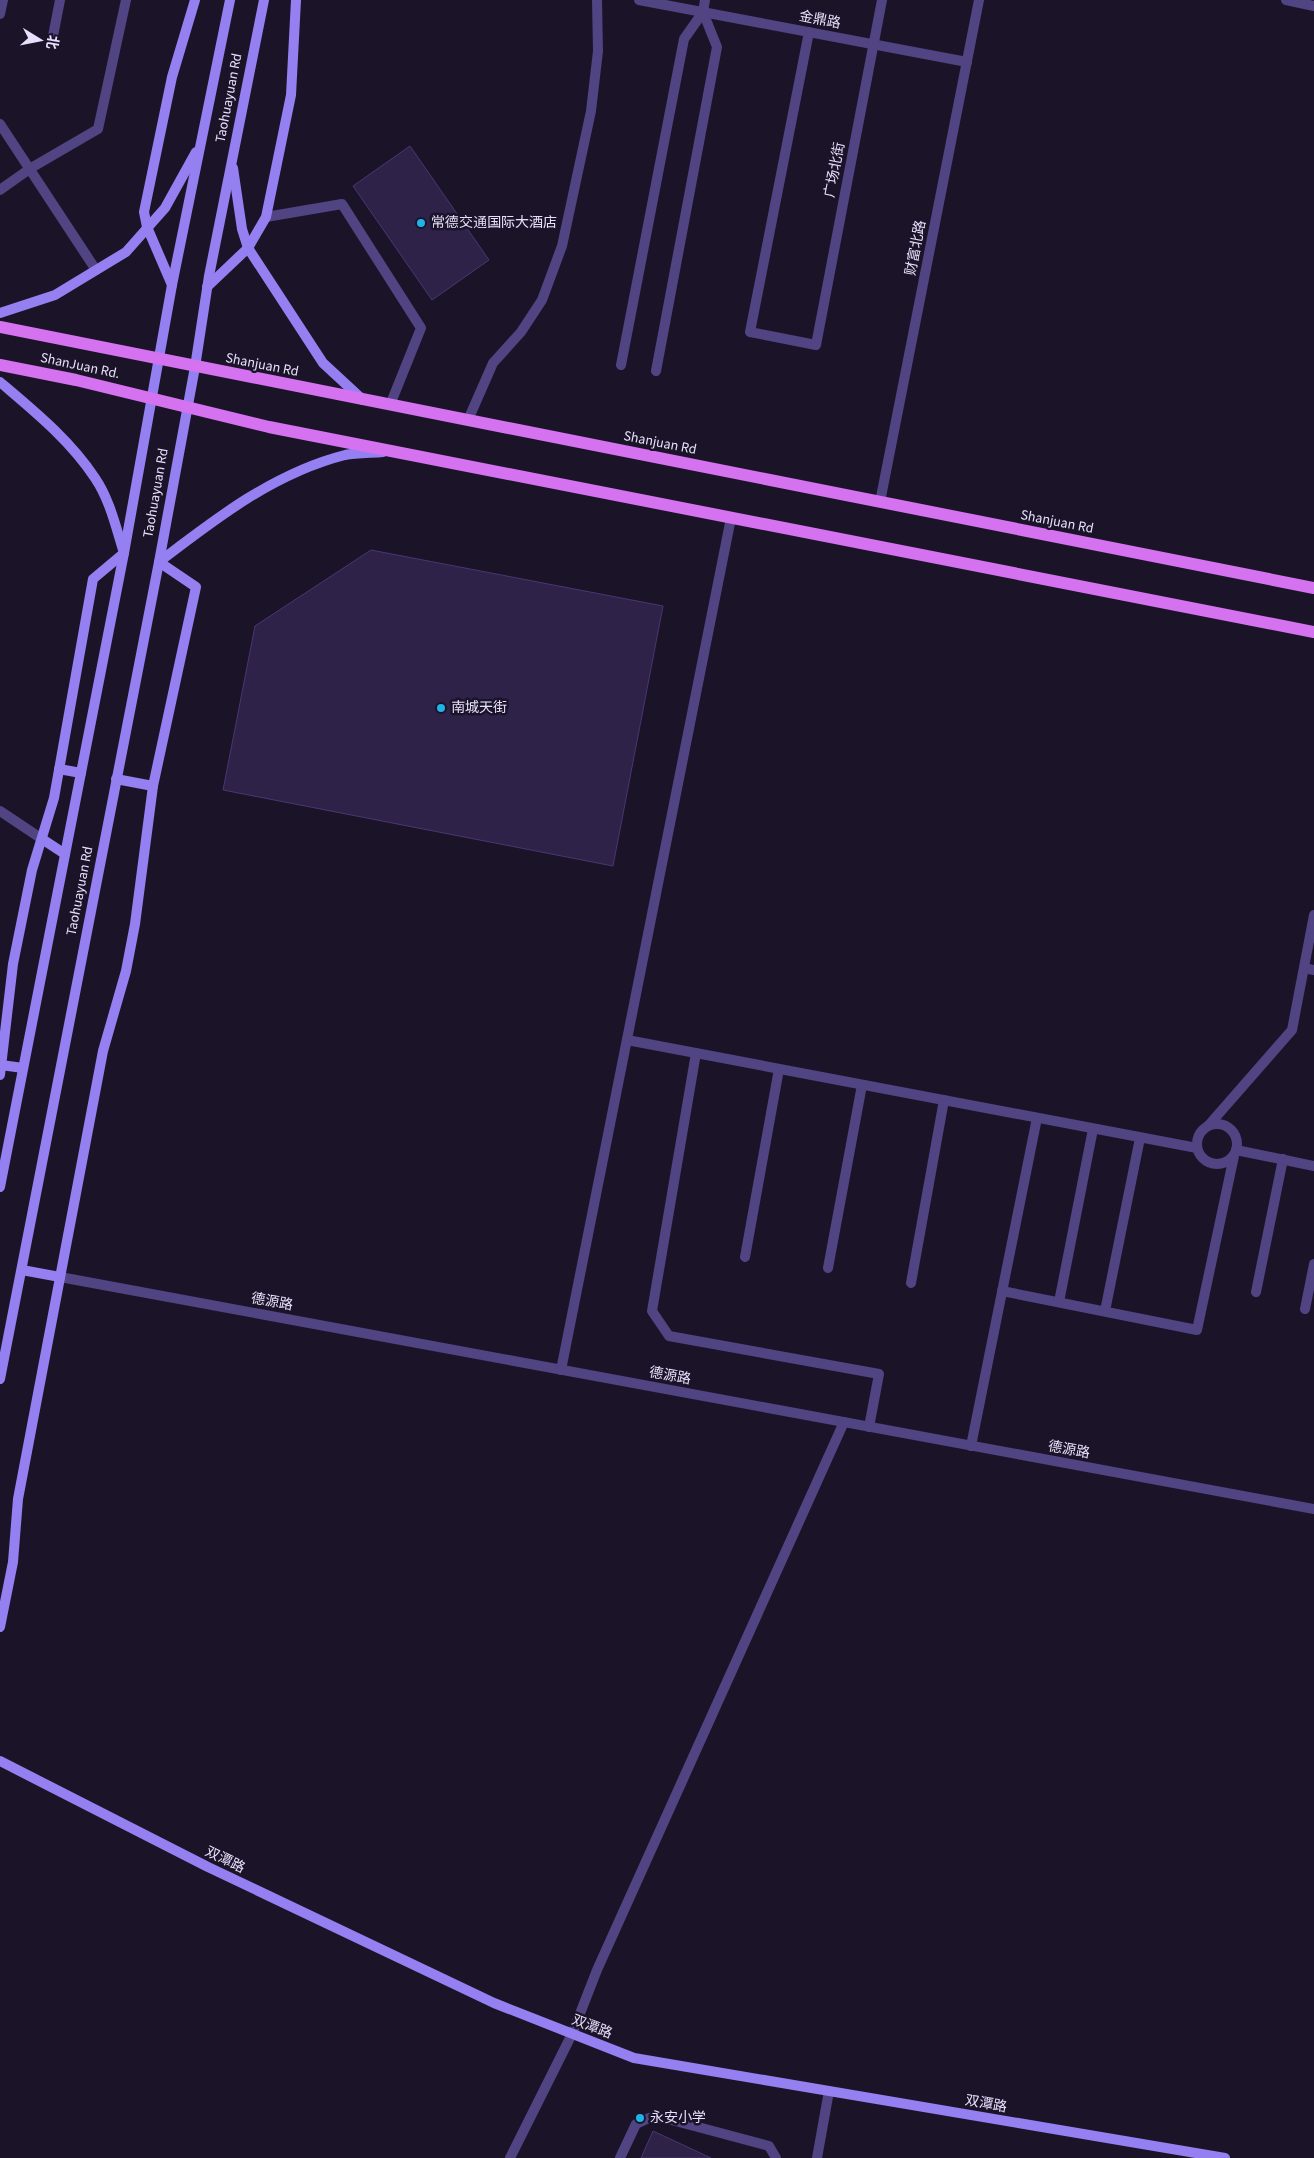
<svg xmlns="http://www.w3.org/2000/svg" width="1314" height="2158" viewBox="0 0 1314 2158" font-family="'Source Sans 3','Noto Sans SC',sans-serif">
<rect width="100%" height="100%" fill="#1b1429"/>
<g fill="#2f2248" stroke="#4b3671">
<path d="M 410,146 L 489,260 L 432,300 L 353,186 Z"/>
<path d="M 371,550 L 663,606 L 613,866 L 223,790 L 255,626 Z"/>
<path d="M 653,2131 L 711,2158 L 641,2158 Z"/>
</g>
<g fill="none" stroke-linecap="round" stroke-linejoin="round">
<g stroke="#504483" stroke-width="10">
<path d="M 0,14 L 3,0"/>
<path d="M 53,36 L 60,0"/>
<path d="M 0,190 L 31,168 L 98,129 L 126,0"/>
<path d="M 1304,968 L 1314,970"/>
<path d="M 696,1053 L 652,1311 L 669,1336 L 879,1374 L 869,1427"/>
<path d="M 745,1257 L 779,1069"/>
<path d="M 828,1268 L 862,1085"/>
<path d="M 911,1283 L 944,1100"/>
<path d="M 1002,1291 L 1197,1330 L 1234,1156"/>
<path d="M 1256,1292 L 1283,1159"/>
<path d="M 1059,1302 L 1093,1129"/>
<path d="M 1305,1309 L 1314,1264"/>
<path d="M 1105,1311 L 1140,1138"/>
<path d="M 620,2158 L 636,2124 L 649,2118 L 668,2119 L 769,2146 L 776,2158"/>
</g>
<g stroke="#504483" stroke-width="10">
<path d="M 639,0 L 967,62"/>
<path d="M 1286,0 L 1314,6"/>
<path d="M 809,32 L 750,332 L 816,345 L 882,0"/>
<path d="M 0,124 L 96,270"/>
<path d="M 266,217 L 342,204 L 421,328 L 390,405"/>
<path d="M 621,365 L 684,39 L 703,12"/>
<path d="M 656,371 L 717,47 L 703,12 L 705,0"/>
<path d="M 468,420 L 493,363 L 521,332 L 542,300 L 562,246 L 591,111 L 598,51 L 597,0"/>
<path d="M 880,502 L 979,0"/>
<path d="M 0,811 L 42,839"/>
<path d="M 627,1040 L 1197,1148"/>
<circle cx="1217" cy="1144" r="20"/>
<path d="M 1208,1126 L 1292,1030 L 1314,915"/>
<path d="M 1236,1150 L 1314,1166"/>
<path d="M 60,1277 L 1314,1509"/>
<path d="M 561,1370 L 731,518"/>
<path d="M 971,1446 L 1037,1118"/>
<path d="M 510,2158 L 572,2034 L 597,1970 L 844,1422"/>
<path d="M 817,2158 L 829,2091"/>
</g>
<g stroke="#9480f1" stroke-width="10">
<path d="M 233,168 L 242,229 L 248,248 L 323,363 L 363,400"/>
<path d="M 172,285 L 147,227 L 144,212 L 172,77 L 195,0"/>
<path d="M 207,287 L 248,248 L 266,217 L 291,95 L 296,0"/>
<path d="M 0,313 L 55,295 L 126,252 L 165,208 L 196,152"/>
<path d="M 0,382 C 34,411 70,440 95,478 C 110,500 116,528 124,553 L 93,579 L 54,798 L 32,870 L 13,964 L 0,1075"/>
<path d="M 59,769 L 81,773"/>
<path d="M 116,779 L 153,786"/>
<path d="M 42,839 L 65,854"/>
<path d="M 1,1065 L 23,1068"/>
<path d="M 0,1187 L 124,553 L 172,285 L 230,0"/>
<path d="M 22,1270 L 60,1277"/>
<path d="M 0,1379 L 159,562 L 195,367 L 209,276 L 264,0"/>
<path d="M 0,1627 L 13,1562 L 18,1499 L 103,1051 L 126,971 L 135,924 L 153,786 L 196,587 L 159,562 C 215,519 274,473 345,455 C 356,453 371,453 383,452"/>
<path d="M 0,1761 L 208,1867 L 494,2003 L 634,2058 L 1225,2158"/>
</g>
<g stroke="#d472f0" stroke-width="12">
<path d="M 0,327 L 1314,588"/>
<path d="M 0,365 L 76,380 L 269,427 L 1314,632"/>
</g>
</g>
<g fill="#1fb4e7" stroke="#1b1429" stroke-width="2">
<circle cx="421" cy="223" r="5"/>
<circle cx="441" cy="708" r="5"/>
<circle cx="640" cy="2118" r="5"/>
</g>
<g text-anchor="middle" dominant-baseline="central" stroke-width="5" stroke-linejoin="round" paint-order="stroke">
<g font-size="14" fill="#e7dffc" stroke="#1b1429">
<text transform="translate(820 20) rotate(11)">金鼎路</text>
<text transform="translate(229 98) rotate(-79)">Taohuayuan Rd</text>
<text transform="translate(835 170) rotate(-79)">广场北街</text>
<text transform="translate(916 248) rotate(-79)">财富北路</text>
<text transform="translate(262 365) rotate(11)">Shanjuan Rd</text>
<text transform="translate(80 366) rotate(12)">ShanJuan Rd.</text>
<text transform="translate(660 443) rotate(11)">Shanjuan Rd</text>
<text transform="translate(156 493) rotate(-80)">Taohuayuan Rd</text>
<text transform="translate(1057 522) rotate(11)">Shanjuan Rd</text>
<text transform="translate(80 891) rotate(-79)">Taohuayuan Rd</text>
<text transform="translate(272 1302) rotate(10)">德源路</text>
<text transform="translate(670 1376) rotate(10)">德源路</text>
<text transform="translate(1069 1450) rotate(10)">德源路</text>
<text transform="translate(225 1860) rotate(26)">双潭路</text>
<text transform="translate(592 2027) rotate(21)">双潭路</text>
<text transform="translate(986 2104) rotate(10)">双潭路</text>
</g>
<g font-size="14" fill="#e7dffc" stroke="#1b1429" text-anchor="start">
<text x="431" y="223">常德交通国际大酒店</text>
<text x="451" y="708">南城天街</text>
<text x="650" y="2118">永安小学</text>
</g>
</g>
<g transform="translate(40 40) rotate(100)" stroke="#1b1429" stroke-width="4" paint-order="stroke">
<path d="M0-4L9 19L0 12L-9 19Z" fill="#e7dffc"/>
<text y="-8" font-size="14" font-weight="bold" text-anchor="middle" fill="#e7dffc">北</text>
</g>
</svg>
